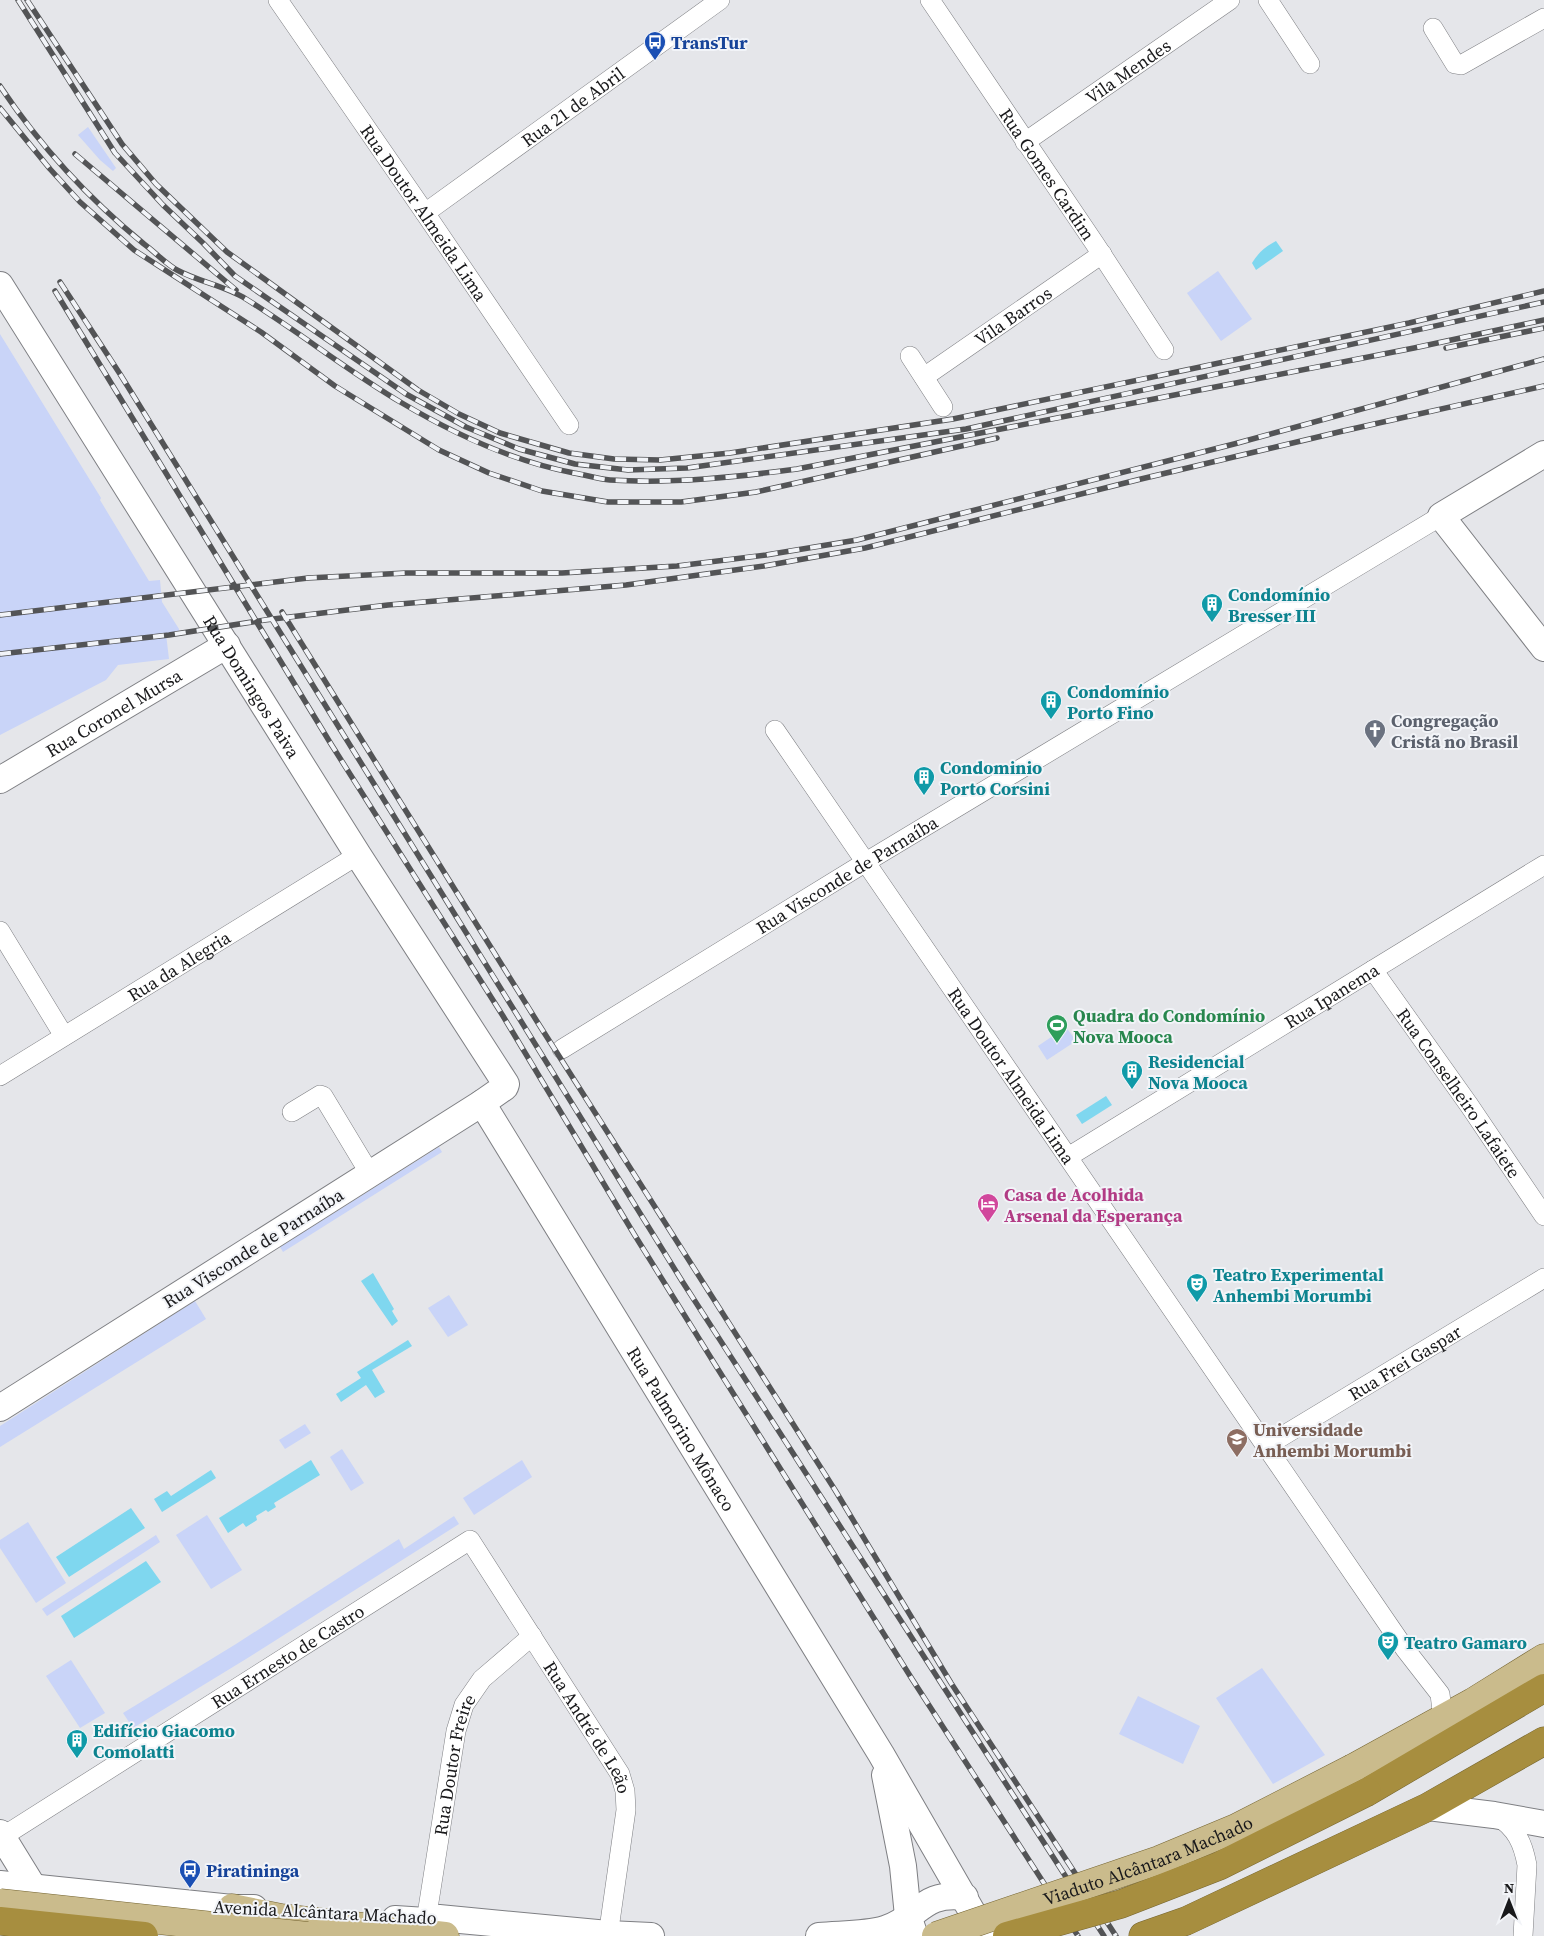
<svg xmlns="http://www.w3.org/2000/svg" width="1544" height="1936" viewBox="0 0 1544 1936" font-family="'Source Serif 4',serif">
<rect width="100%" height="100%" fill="#e5e6ea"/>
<g fill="#c9d4f8">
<path d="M 88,127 L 116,168 L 113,171 L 100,160 L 78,135 Z"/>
<path d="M 1218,271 L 1252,319 L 1221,341 L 1187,293 Z"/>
<path d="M 0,334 L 101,498 L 100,500 L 149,581 L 160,580 L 162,602 L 179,629 L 178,635 L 166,634 L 169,659 L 118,665 L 106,680 L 0,735 Z"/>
<path d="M 1066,1027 L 1076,1041 L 1047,1060 L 1038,1046 Z"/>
<path d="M 439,1147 L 442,1152 L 283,1252 L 280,1247 Z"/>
<path d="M 449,1295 L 468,1325 L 448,1337 L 428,1308 Z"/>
<path d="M 195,1301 L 206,1319 L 0,1447 L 0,1426 Z"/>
<path d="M 305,1424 L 311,1433 L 285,1449 L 279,1440 Z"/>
<path d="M 342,1449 L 364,1483 L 351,1491 L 330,1457 Z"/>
<path d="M 522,1460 L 532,1477 L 474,1515 L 463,1498 Z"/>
<path d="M 207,1515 L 242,1570 L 211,1589 L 176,1535 Z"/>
<path d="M 454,1516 L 459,1524 L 246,1659 L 133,1728 L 123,1713 L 236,1644 L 399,1539 L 404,1549 Z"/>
<path d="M 28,1522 L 66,1583 L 36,1603 L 0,1548 L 0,1540 Z"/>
<path d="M 156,1535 L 160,1542 L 47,1616 L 42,1609 Z"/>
<path d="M 71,1660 L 105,1713 L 80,1728 L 46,1676 Z"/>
<path d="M 1262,1668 L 1325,1755 L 1273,1784 L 1216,1698 Z"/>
<path d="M 1138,1696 L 1200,1726 L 1183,1764 L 1119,1734 Z"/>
</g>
<g fill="#7fd7ef">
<path d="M 1276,241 L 1283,251 L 1256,270 L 1252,263 C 1258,253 1265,247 1276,241 Z"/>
<path d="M 1106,1096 L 1112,1105 L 1082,1124 L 1076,1115 Z"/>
<path d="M 373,1273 L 394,1309 L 392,1311 L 398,1321 L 392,1326 L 361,1281 Z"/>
<path d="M 408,1340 L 412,1346 L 372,1370 L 385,1392 L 375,1398 L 366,1385 L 341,1402 L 336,1394 L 361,1378 L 357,1372 Z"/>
<path d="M 311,1460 L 320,1475 L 274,1503 L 276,1507 L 268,1512 L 266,1510 L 256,1516 L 257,1520 L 246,1527 L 243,1523 L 228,1533 L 219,1518 Z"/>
<path d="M 211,1470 L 216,1478 L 162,1512 L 154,1499 L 167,1491 L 171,1496 Z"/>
<path d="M 131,1508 L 145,1528 L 69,1577 L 56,1557 Z"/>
<path d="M 146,1561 L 161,1582 L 74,1638 L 61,1616 Z"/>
</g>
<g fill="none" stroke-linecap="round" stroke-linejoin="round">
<g stroke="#7e7f83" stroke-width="20">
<g id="street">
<path id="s1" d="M 278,0 L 425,213 L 569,425"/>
<path id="s2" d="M 930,0 L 1095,244 L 1164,350"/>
<path d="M 1268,0 L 1310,64"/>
<path d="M 1433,28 L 1455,64 L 1461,65 L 1544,18"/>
<path id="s3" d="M 1025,142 L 1230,0"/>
<path id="s4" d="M 425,213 L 720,0"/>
<path d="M 910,356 L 943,407"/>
<path id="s5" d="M 924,377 L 1102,254"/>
<path id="s6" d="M 775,730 L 1405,1649 L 1440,1694 L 1443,1719"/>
<path d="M 0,931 L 64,1036"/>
<path id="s7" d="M 1373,970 L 1469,1105 L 1544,1216"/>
<path id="s8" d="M 562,1049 L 866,862 L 1441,516"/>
<path id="s9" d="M 0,1076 L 358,855"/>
<path d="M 292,1112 L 320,1095 L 323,1096 L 370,1174"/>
<path id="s10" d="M 1068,1157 L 1544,865"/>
<path id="s11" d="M 1266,1446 L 1544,1278"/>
<path d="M 1497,1816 C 1516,1828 1523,1843 1527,1865 L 1523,1936"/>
<path id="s12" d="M 2,1837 L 470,1540 L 620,1774 L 625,1791 L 626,1810 L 608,1936"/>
<path id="s13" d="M 426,1921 L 456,1731 L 464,1705 L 482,1679 L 532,1636"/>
</g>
</g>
<g stroke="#7e7f83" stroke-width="28">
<g id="secondary">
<path id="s14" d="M 0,285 L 358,855 L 506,1084 L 505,1087 L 482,1103 L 0,1408"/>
<path d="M 1544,454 L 1441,516 L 1544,648"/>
<path id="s15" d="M 0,780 L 227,645"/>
<path id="s16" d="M 482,1103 L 881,1754 L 986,1936"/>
<path d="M 885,1775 L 903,1866 L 908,1916 L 915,1936"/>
<path d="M 1428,1807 L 1494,1815 L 1544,1824"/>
<path d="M 0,1833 L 40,1898"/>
<path d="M 0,1884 L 232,1908 L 254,1908"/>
<path d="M 395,1919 L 426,1921 L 439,1918 L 608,1934 L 651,1936"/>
<path d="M 819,1936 C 840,1934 865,1935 885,1929 C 919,1918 922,1891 965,1897"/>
</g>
</g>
<g stroke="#756532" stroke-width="29">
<g id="primary">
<path d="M 1353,1768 L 1473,1702 L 1544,1658"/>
<path d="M 232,1908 L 281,1918 L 445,1936"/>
</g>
</g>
<g stroke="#756532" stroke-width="29">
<g id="highway">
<path d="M 1367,1792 L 1544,1688"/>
<path d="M 1143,1936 L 1186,1921 L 1428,1807 L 1544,1741"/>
</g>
</g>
<use href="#street" stroke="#fff" stroke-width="19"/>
<use href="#secondary" stroke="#fff" stroke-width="26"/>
<use href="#primary" stroke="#cabb8c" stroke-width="28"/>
<use href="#highway" stroke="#a78e3f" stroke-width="28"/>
<g stroke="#535456" stroke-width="5.5">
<g id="rail">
<path d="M 18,0 L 115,153 L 163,205 L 203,243 L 235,276 L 406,394 L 466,427 L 519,449 L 575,464 L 628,470 L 687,468 L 966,429 L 1544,302"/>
<path d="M 27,0 L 122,144 L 156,184 L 227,252 L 418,390 L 459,414 L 500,433 L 569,453 L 614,459 L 660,460 L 730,453 L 953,419 L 1409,323 L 1544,291"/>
<path d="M 0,86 C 40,146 89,199 144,244 C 155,252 166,264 177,270 C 199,282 226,286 246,299 C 299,332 348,371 402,403 C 456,435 512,461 574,473 C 586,475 598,479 610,480 C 673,484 736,477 797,469 L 1414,348 L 1544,320"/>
<path d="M 0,108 L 50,169 L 80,202 L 134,250 L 261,332 L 335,386 L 439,450 L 489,473 L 542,491 L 608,502 L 681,502 L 756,492 L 997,438"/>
<path d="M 75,154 L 236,290"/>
<path d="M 60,282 L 120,374 L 682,1281 L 1104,1936"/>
<path d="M 55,291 L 331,744 L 503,1016 L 634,1234 L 716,1366 L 912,1679 L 1078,1936"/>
<path d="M 1446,348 L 1544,328"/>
<path d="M 282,612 L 538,1023 L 835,1490 L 951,1683 L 1116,1936"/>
<path d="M 0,615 L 308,578 L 406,573 L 562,573 L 677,566 L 766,555 L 857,540 L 1234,444 L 1544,359"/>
<path d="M 0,654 L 169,635 L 265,620 L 388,605 L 626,585 L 764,566 L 865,548 L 1141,479 L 1343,431 L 1544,386"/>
</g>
</g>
<use href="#rail" stroke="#f2f4f8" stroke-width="4" stroke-dasharray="11" stroke-linecap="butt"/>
<g stroke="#756532" stroke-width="29" stroke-linecap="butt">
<g id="primary-bridge">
<path d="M 0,1903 L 307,1936"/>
<path id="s17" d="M 936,1936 L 1159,1860 L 1236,1828 L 1353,1768"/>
</g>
</g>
<g stroke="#756532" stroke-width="29" stroke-linecap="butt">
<g id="highway-bridge">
<path d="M 0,1921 L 144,1936"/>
<path d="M 1007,1936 L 1121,1904 L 1219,1866 L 1367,1792"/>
</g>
</g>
<use href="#primary-bridge" stroke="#cabb8c" stroke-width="28"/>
<use href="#highway-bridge" stroke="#a78e3f" stroke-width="28"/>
</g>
<defs>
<g id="bus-pin" transform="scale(1.125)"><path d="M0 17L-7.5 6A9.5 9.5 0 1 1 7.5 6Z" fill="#1a4fb4" stroke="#f2f4f8"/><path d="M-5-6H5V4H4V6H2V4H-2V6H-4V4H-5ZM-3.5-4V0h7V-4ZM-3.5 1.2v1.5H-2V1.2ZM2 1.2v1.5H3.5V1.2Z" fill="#fff"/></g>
<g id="building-pin" transform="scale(1.125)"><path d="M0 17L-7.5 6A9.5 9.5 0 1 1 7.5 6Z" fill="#0f9aa8" stroke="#f2f4f8"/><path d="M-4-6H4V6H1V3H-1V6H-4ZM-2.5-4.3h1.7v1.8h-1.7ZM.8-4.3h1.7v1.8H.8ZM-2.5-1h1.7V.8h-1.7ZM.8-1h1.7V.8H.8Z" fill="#fff"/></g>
<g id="church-pin" transform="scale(1.125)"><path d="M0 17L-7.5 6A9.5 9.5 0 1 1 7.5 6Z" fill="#6b7280" stroke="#f2f4f8"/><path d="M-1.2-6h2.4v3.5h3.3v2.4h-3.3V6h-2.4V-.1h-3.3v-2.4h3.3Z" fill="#fff"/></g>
<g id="stadium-pin" transform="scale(1.125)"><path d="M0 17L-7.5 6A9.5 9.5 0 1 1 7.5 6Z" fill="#2e9e5b" stroke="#f2f4f8"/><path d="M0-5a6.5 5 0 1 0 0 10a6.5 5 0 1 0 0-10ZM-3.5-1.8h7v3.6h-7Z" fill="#fff"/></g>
<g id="hotel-pin" transform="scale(1.125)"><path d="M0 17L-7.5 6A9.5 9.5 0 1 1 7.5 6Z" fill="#d1479c" stroke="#f2f4f8"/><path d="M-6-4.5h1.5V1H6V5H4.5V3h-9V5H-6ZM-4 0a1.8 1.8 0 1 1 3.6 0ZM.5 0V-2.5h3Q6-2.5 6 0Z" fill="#fff"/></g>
<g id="theatre-pin" transform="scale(1.125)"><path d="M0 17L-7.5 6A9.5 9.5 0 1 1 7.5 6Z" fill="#0f9aa8" stroke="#f2f4f8"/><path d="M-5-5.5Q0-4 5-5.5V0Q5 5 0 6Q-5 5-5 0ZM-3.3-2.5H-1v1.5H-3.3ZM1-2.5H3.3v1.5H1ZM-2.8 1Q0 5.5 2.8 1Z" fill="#fff"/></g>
<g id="university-pin" transform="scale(1.125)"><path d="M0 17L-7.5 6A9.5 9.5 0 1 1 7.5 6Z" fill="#8d6e63" stroke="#f2f4f8"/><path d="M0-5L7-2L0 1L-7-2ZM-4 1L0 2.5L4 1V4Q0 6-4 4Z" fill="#fff"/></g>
</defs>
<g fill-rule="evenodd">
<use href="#bus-pin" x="655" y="42"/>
<use href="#building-pin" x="1212" y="604"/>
<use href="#building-pin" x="1051" y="701"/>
<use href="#church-pin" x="1375" y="730"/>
<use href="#building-pin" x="924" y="777"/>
<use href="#stadium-pin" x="1057" y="1025"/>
<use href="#building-pin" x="1132" y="1071"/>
<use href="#hotel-pin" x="988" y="1204"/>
<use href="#theatre-pin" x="1197" y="1284"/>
<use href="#university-pin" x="1237" y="1439"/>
<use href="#theatre-pin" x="1388" y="1642"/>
<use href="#building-pin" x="77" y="1740"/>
<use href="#bus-pin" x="190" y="1870"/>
</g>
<g text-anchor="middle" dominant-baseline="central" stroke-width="4" stroke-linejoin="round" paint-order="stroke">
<g font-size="18" font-weight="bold" fill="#164399" stroke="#f2f4f8" text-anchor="start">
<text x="671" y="42">TransTur</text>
<text x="206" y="1870">Piratininga</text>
</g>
<g font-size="18" fill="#19191b" stroke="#f2f4f8">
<text stroke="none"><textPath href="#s3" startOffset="125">Vila Mendes</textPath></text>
<text stroke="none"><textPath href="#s4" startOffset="182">Rua 21 de Abril</textPath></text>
<text stroke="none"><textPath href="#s2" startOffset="210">Rua Gomes Cardim</textPath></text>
<text stroke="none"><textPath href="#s1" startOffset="258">Rua Doutor Almeida Lima</textPath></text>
<text stroke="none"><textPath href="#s5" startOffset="108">Vila Barros</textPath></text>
<text stroke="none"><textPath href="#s14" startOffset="474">Rua Domingos Paiva</textPath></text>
<text stroke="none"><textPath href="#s15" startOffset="132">Rua Coronel Mursa</textPath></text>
<text stroke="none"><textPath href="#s8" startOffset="334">Rua Visconde de Parnaíba</textPath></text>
<text stroke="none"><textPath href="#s9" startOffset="210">Rua da Alegria</textPath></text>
<text stroke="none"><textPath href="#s10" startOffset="309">Rua Ipanema</textPath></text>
<text stroke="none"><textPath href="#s6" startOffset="419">Rua Doutor Almeida Lima</textPath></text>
<text stroke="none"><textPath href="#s7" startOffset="150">Rua Conselheiro Lafaiete</textPath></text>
<text transform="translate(253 1248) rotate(-32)">Rua Visconde de Parnaíba</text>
<text stroke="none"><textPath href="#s11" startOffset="162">Rua Frei Gaspar</textPath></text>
<text stroke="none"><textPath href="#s16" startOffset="382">Rua Palmorino Mônaco</textPath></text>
<text stroke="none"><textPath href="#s12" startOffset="338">Rua Ernesto de Castro</textPath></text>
<text stroke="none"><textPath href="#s12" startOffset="776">Rua André de Leão</textPath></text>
<text stroke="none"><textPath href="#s13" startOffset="159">Rua Doutor Freire</textPath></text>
<text stroke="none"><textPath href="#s17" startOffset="225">Viaduto Alcântara Machado</textPath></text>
<text transform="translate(325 1912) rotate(3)">Avenida Alcântara Machado</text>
</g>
<g font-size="18" font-weight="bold" fill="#0d838f" stroke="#f2f4f8" text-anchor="start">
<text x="1228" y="594">Condomínio<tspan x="1228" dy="21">Bresser III</tspan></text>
<text x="1067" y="691">Condomínio<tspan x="1067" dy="21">Porto Fino</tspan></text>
<text x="940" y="767">Condominio<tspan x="940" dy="21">Porto Corsini</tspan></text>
<text x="1148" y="1061">Residencial<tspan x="1148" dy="21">Nova Mooca</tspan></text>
<text x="1213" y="1274">Teatro Experimental<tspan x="1213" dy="21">Anhembi Morumbi</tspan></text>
<text x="1404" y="1642">Teatro Gamaro</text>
<text x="93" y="1730">Edifício Giacomo<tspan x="93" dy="21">Comolatti</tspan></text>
</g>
<g font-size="18" font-weight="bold" fill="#5b616d" stroke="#f2f4f8" text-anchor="start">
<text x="1391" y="720">Congregação<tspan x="1391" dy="21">Cristã no Brasil</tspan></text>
</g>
<g font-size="18" font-weight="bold" fill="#27864d" stroke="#f2f4f8" text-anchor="start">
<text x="1073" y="1015">Quadra do Condomínio<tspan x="1073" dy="21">Nova Mooca</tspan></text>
</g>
<g font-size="18" font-weight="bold" fill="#b23c85" stroke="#f2f4f8" text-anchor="start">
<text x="1004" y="1194">Casa de Acolhida<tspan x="1004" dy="21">Arsenal da Esperança</tspan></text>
</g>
<g font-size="18" font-weight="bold" fill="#785e54" stroke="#f2f4f8" text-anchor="start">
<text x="1253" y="1429">Universidade<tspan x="1253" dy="21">Anhembi Morumbi</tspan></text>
</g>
</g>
<g transform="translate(1509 1901)" stroke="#f2f4f8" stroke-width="4" paint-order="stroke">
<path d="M0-4L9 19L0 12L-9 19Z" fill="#19191b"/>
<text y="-8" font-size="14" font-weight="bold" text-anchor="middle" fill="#19191b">N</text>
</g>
</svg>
